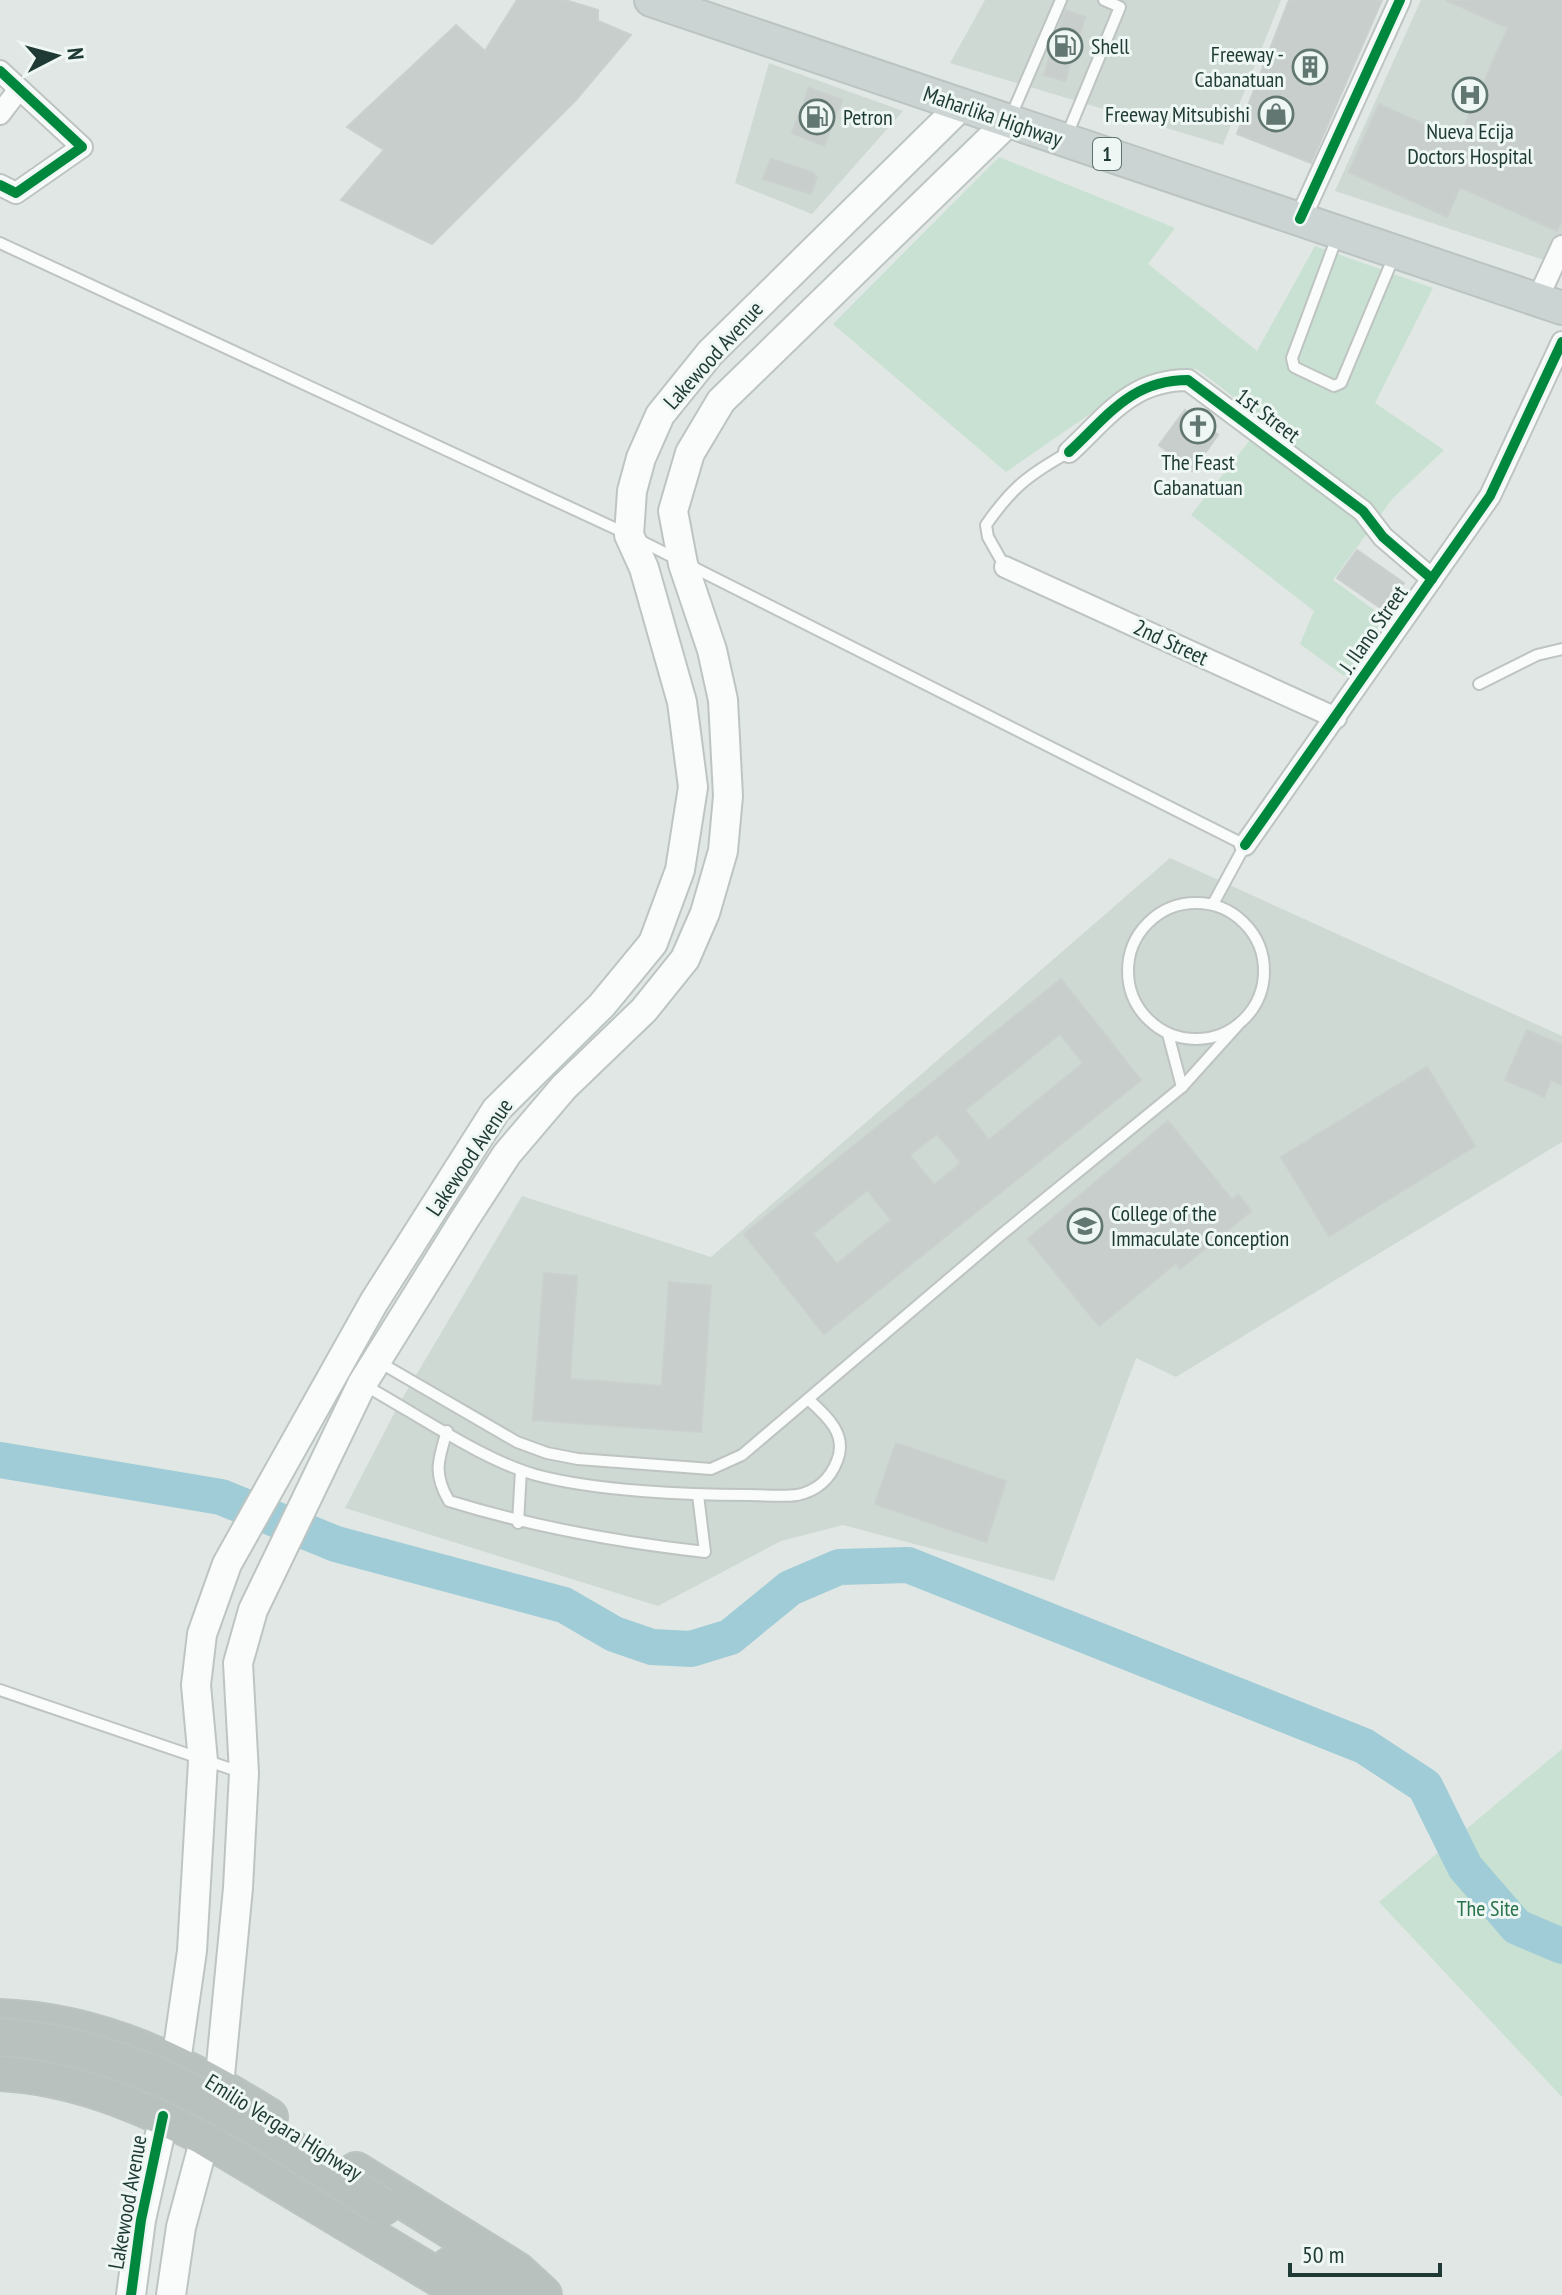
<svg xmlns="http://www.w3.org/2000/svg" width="1562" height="2295" viewBox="0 0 1562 2295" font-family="'PT Sans Narrow',sans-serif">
<rect width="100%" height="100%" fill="#e1e7e4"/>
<g fill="#ced9d4">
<path d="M 985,0 L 1281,0 L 1223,145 L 950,63 Z"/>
<path d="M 1421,0 L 1562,0 L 1562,266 L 1335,191 Z"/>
<path d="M 769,63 L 903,111 L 812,214 L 735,183 Z"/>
<path d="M 1170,858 L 1562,1036 L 1562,1142 L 1176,1377 L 1136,1358 L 1054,1581 L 843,1525 L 781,1541 L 658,1606 L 345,1508 L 399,1404 L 522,1196 L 711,1257 Z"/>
</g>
<g fill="#c9e1d2">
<path d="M 999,157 L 1175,228 L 1148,264 L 1257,351 L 1315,246 L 1433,288 L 1375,403 L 1444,450 L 1392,499 L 1333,580 L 1385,618 L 1344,676 L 1300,644 L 1314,611 L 1191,515 L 1265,421 L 1197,369 L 1162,371 L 1129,387 L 1006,472 L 833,324 Z"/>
<path d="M 1562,1749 L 1562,2097 L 1379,1902 Z"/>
</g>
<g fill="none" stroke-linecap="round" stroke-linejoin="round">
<path stroke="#9fccd7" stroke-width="36" d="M 0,1460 L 221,1497 L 336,1544 L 564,1605 L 614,1634 L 652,1647 L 691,1649 L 730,1637 L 790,1588 L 839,1567 L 908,1565 L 1364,1746 L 1425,1786 L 1465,1867 L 1517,1927 L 1562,1946"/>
</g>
<g fill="#c8cecc" stroke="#cad0cd" stroke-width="2" fill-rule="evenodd">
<path d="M 517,0 L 565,0 L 598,10 L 598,21 L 631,35 L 575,101 L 432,244 L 341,200 L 384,150 L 347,127 L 456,25 L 485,51 Z"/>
<path d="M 1289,0 L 1382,0 L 1311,163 L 1237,134 Z"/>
<path d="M 1446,0 L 1562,0 L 1562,220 L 1557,231 L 1460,187 L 1447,217 L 1349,172 L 1379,104 L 1458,140 L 1508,28 Z"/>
<path d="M 1065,10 L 1085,17 L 1065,81 L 1044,75 Z"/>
<path d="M 809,88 L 842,100 L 824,146 L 792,133 Z"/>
<path d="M 771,159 L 812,172 L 817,177 L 811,194 L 763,179 Z"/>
<path d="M 1185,410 L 1218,435 L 1192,471 L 1159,445 Z"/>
<path d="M 1357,550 L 1404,583 L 1385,611 L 1337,578 Z"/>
<path d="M 1061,979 L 1141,1080 L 824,1334 L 744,1234 ZM 1060,1034 L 1083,1063 L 989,1140 L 965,1110 ZM 937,1134 L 961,1163 L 934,1185 L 910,1155 ZM 867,1190 L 891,1220 L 837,1264 L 813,1234 Z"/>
<path d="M 1527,1030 L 1562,1045 L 1562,1085 L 1551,1080 L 1544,1097 L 1505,1080 Z"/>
<path d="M 1427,1067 L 1475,1146 L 1329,1236 L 1281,1157 Z"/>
<path d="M 1168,1121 L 1232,1200 L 1238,1194 L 1251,1211 L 1180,1269 L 1176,1263 L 1099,1326 L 1028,1239 Z"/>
<path d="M 544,1273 L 577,1276 L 570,1379 L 662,1386 L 669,1282 L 711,1286 L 701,1432 L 533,1420 Z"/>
<path d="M 896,1443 L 1006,1481 L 986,1542 L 875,1504 Z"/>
</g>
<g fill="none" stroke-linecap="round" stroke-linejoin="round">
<g stroke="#bec4c1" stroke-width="14">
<g id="lane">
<path d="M 1011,116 L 1061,0"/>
<path d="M 1067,135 L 1120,7 L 1104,0"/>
<path d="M 1337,237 L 1292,358 L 1294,367 L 1334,386 L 1341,383 L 1394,256"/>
<path d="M 0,243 L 625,533"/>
<path d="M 639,540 L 1245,845 L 1213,904"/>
<path d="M 1005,567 L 988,537 L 986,525 C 1012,487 1030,474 1069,452"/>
<path d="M 1479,684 L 1537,655 L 1562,649"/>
<circle cx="1196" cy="971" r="68"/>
<path d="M 1168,1034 L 1182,1087"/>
<path d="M 379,1362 L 517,1442 L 547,1453 L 578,1459 L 711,1469 L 742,1455 L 1002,1234 L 1182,1087 L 1237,1026"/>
<path d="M 364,1385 C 415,1413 482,1460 536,1475 C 596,1491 687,1495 748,1495 C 764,1495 782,1497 797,1495 C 817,1491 830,1479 837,1461 C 848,1435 827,1416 809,1400"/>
<path d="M 447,1431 C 438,1460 433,1474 449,1501 C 533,1527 617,1542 705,1552 L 698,1495"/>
<path d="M 518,1523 L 521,1470"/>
<path d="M 0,1690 L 240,1772"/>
</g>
</g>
<g stroke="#bec4c1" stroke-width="24">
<g id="street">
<path d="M 0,71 L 82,147 L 16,193 L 0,185"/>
<path d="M 0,114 L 19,89"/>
<path d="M 1300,219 L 1400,0"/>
<path d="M 1538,298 L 1562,246"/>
<path d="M 1069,452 C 1108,416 1131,380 1188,380 L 1363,511 L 1383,537 L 1432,579"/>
<path d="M 1005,567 L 1336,718"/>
<path d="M 1245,845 L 1490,496 L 1562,342"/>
</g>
</g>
<g stroke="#bdc5c2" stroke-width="32">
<g id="secondary">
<path d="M 131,2295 L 141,2220 L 176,2062 L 192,1951 L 203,1761 L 196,1685 L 202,1634 L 227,1564 L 374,1302 L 496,1110 L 602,1005 L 653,943 L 680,870 L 693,787 L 682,702 L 644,568 L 629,535 L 632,491 L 641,458 L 660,415 L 710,353 L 962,105"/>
<path d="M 171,2295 L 181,2227 L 219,2086 L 238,1888 L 244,1773 L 238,1663 L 253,1610 L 362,1384 L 464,1220 L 507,1154 L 564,1087 L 644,1010 L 685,959 L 705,913 L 723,851 L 728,796 L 723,700 L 712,650 L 683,564 L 673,511 L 690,453 L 721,401 L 1008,122"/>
</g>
</g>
<g stroke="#bbc4c1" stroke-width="36">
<path id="primary" d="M 651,0 L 1562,308"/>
</g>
<g stroke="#bbc4c1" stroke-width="40">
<g id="highway">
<path d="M 0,2018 C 102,2022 184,2064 269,2117"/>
<path d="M 0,2072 C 74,2076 138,2103 203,2136 L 468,2295"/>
<path d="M 356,2171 L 517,2271 L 543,2295"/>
<path d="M 450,2266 L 499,2295"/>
</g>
</g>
<use href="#lane" stroke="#fafbfb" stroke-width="10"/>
<use href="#street" stroke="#fafbfb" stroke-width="20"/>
<use href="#secondary" stroke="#fafbfb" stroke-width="28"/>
<use href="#primary" stroke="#cbd4d2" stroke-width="32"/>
<use href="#highway" stroke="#b9c1bf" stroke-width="36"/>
<g stroke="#bbc4c1" stroke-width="40" stroke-linecap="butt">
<path id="highway-bridge" d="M 0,2037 C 144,2045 266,2133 384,2208"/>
</g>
<use href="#highway-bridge" stroke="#b9c1bf" stroke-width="36"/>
<g stroke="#eef7f3" stroke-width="15">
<g id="cycleway">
<path d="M 0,71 L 82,147 L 16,193 L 0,185"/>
<path d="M 1300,219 L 1400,0"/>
<path d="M 1069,452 C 1108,416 1131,380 1188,380 L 1363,511 L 1383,537 L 1432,579"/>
<path d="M 1245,845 L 1490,496 L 1562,342"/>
<path d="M 131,2295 L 141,2220 L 163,2116"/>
</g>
</g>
<use href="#cycleway" stroke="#00873e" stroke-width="10"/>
</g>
<defs>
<g id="fuel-ring" transform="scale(1.8)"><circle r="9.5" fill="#eef7f3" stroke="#637772" stroke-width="1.5"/><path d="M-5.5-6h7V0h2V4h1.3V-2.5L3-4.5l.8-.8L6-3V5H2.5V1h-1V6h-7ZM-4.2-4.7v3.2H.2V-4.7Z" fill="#637772"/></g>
<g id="building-ring" transform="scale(1.8)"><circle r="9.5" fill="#eef7f3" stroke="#637772" stroke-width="1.5"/><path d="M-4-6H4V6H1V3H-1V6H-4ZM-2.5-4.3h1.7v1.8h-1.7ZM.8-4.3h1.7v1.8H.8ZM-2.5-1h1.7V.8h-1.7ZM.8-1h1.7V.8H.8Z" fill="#637772"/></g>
<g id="hospital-ring" transform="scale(1.8)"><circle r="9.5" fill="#eef7f3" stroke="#637772" stroke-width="1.5"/><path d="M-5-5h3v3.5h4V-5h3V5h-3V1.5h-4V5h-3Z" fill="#637772"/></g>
<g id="shop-ring" transform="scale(1.8)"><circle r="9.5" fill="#eef7f3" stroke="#637772" stroke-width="1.5"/><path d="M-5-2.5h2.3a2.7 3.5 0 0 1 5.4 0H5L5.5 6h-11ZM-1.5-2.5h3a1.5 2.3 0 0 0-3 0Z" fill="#637772"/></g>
<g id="church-ring" transform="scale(1.8)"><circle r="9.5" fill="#eef7f3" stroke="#637772" stroke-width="1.5"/><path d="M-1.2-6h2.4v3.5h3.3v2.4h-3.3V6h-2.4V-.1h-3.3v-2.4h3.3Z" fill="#637772"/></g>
<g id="university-ring" transform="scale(1.8)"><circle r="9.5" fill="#eef7f3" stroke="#637772" stroke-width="1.5"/><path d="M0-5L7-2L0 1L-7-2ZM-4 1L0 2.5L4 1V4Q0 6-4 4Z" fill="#637772"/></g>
</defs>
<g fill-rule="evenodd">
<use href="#fuel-ring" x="1065" y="46"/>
<use href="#building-ring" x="1310" y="67"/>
<use href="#hospital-ring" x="1470" y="95"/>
<use href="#shop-ring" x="1276" y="114"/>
<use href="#fuel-ring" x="817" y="117"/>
<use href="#church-ring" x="1198" y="426"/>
<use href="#university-ring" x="1085" y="1226"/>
</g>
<g text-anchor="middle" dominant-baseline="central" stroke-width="6" stroke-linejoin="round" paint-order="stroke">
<rect fill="#eef7f3" stroke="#5d736d" stroke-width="2" x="1093" y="138" width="28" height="32" rx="6"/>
<g font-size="20" font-weight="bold" fill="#1f3a34">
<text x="1107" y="154">1</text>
</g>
<g font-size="22" fill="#1f3a34" stroke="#eef7f3" text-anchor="start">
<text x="1091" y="46">Shell</text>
<text x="1284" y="54" text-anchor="end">Freeway -<tspan x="1284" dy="25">Cabanatuan</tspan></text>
<text x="1250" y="114" text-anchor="end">Freeway Mitsubishi</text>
<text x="843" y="117">Petron</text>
<text x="1470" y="131" text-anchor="middle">Nueva Ecija<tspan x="1470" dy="25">Doctors Hospital</tspan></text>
<text x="1198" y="462" text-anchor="middle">The Feast<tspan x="1198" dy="25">Cabanatuan</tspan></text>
<text x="1111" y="1213">College of the<tspan x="1111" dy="25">Immaculate Conception</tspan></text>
</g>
<g font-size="22" fill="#1f3a34" stroke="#eef7f3">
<text transform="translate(993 116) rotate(19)">Maharlika Highway</text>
<text transform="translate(713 355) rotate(-48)">Lakewood Avenue</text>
<text transform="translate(1268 415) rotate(37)">1st Street</text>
<text transform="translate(1373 629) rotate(-55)">J. Ilano Street</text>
<text transform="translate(1171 642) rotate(25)">2nd Street</text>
<text transform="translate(469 1157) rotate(-56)">Lakewood Avenue</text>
<text transform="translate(284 2127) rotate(32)">Emilio Vergara Highway</text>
<text transform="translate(127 2202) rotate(-80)">Lakewood Avenue</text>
</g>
<g font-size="22" fill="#28714a" stroke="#eef7f3">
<text x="1488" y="1908">The Site</text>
</g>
</g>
<g transform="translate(56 56) rotate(84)" stroke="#eef7f3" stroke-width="6" paint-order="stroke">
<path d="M0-6L14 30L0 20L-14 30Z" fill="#1f3a34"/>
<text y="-12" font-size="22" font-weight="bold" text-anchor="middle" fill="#1f3a34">N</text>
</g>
<path d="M1290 2263v12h150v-12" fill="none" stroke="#1f3a34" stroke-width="4"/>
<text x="1302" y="2263" font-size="24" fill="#1f3a34" stroke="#eef7f3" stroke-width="6" paint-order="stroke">50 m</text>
</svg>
